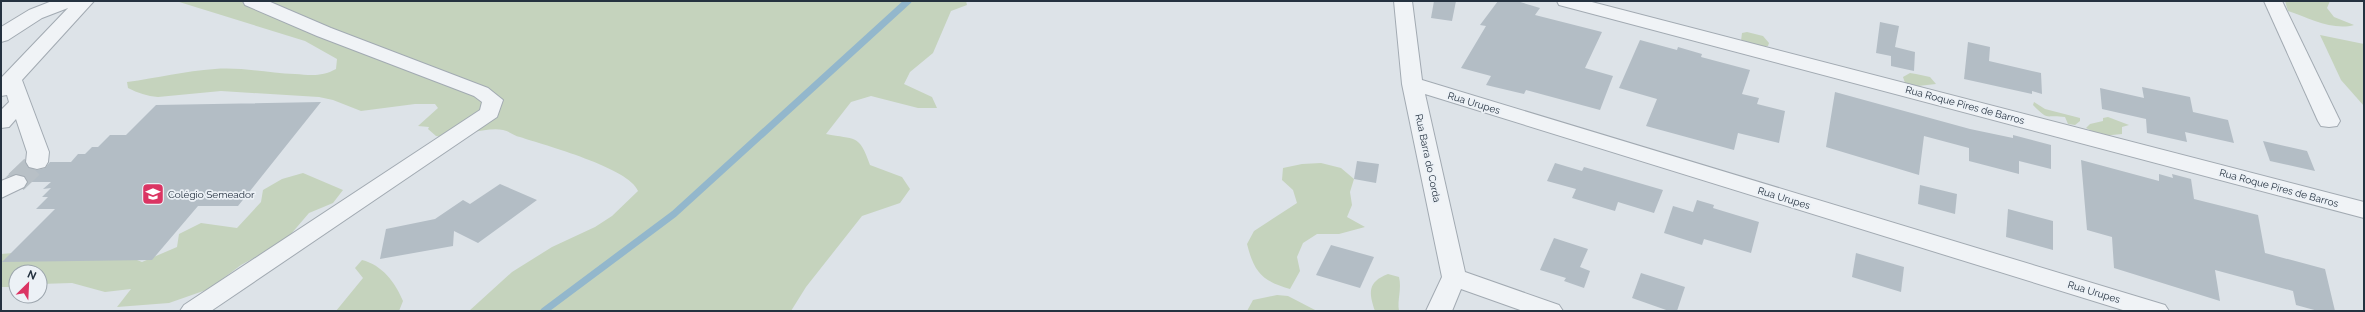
<svg xmlns="http://www.w3.org/2000/svg" width="2365" height="312" viewBox="0 0 2365 312" font-family="Raleway,sans-serif">
<rect width="100%" height="100%" fill="#dde3e8"/>
<g fill="#c5d3bd">
<path d="M 176,1 L 966,1 L 967,5 L 951,11 L 933,53 L 910,72 L 904,84 L 932,97 L 937,108 L 918,108 L 871,96 L 851,102 L 826,134 C 855,140 859,133 870,165 L 902,177 L 910,189 L 900,203 L 862,216 L 806,287 L 791,311 L 469,311 L 512,272 L 552,247 L 595,227 L 612,216 L 638,191 C 630,168 544,145 520,137 C 514,136 509,131 503,130 C 485,126 452,140 436,136 L 428,129 L 429,127 L 418,126 L 438,108 L 435,104 L 415,104 L 361,111 L 333,100 L 319,97 L 221,91 L 158,97 C 147,96 138,93 128,88 L 127,82 C 157,78 185,71 215,69 C 242,67 268,73 295,74 C 310,75 322,77 336,69 L 337,59 L 305,41 Z"/>
<path d="M 2285,1 L 2330,1 L 2327,8 L 2334,17 L 2354,25 C 2333,31 2309,18 2288,11 Z"/>
<path d="M 1747,32 L 1763,36 L 1769,43 L 1768,46 L 1753,48 L 1741,41 L 1742,33 Z"/>
<path d="M 2320,35 L 2364,44 L 2364,106 L 2341,80 Z"/>
<path d="M 1916,74 L 1930,77 L 1936,84 L 1918,86 L 1905,83 L 1903,77 L 1910,73 Z"/>
<path d="M 2034,102 L 2045,109 L 2080,118 L 2080,121 L 2075,125 L 2068,124 L 2065,117 C 2044,114 2050,122 2033,105 Z"/>
<path d="M 2108,117 L 2129,125 L 2122,127 L 2122,134 L 2102,136 L 2086,128 L 2090,124 L 2103,121 L 2103,118 Z"/>
<path d="M 1321,163 L 1341,168 L 1354,179 L 1350,192 L 1352,205 L 1347,217 L 1365,227 L 1339,234 L 1317,234 L 1303,243 L 1297,257 L 1300,271 L 1290,289 C 1262,281 1254,272 1247,244 L 1254,231 L 1297,203 L 1293,190 L 1282,180 L 1283,168 L 1302,164 Z"/>
<path d="M 303,173 L 343,190 L 333,203 L 309,213 L 285,241 L 241,265 L 209,289 L 169,303 L 117,307 L 131,289 L 105,292 L 72,283 L 40,284 L 40,272 L 16,272 L 16,287 L 1,287 L 1,254 L 25,252 L 127,256 L 142,262 L 177,247 L 179,234 L 201,223 L 237,228 L 261,202 L 263,190 L 282,179 Z"/>
<path d="M 362,260 C 382,265 395,282 403,301 L 399,311 L 336,311 L 363,278 L 355,268 Z"/>
<path d="M 1388,274 L 1399,277 C 1402,289 1397,300 1399,311 L 1375,311 C 1369,293 1367,282 1388,274 Z"/>
<path d="M 1277,295 L 1288,296 L 1317,311 L 1247,311 L 1253,300 Z"/>
</g>
<g fill="none" stroke-linecap="round" stroke-linejoin="round">
<path stroke="#93b7cc" stroke-width="7" d="M 544,311 L 674,214 L 908,1"/>
</g>
<g fill="#b3bdc5">
<path d="M 1434,1 L 1456,1 L 1452,21 L 1431,18 Z"/>
<path d="M 1498,1 L 1517,1 L 1540,8 L 1535,15 L 1602,32 L 1585,68 L 1613,76 L 1600,110 L 1526,90 L 1524,94 L 1486,85 L 1491,76 L 1461,68 L 1486,26 L 1480,25 Z"/>
<path d="M 1880,22 L 1899,26 L 1895,47 L 1915,52 L 1914,71 L 1891,66 L 1891,56 L 1876,53 Z"/>
<path d="M 1640,40 L 1677,50 L 1678,47 L 1702,54 L 1701,57 L 1750,70 L 1742,94 L 1759,98 L 1757,104 L 1785,111 L 1779,143 L 1738,133 L 1734,150 L 1646,126 L 1657,99 L 1619,88 Z"/>
<path d="M 1968,42 L 1990,47 L 1989,61 L 2041,73 L 2042,94 L 2032,91 L 2032,94 L 1964,79 Z"/>
<path d="M 2142,87 L 2190,97 L 2193,112 L 2228,120 L 2234,143 L 2185,132 L 2187,142 L 2147,133 L 2146,119 L 2102,109 L 2100,88 L 2144,98 Z"/>
<path d="M 1835,92 L 1970,129 L 2013,138 L 2013,135 L 2051,145 L 2051,169 L 2019,161 L 2019,174 L 1969,161 L 1969,148 L 1924,136 L 1919,175 L 1826,147 Z"/>
<path d="M 321,102 L 238,206 L 198,206 L 152,260 L 2,262 L 55,209 L 36,209 L 48,197 L 42,197 L 51,188 L 43,189 L 51,182 L 28,182 L 24,176 L 16,174 L 5,178 L 21,163 L 25,162 L 29,168 L 37,170 L 45,168 L 50,162 L 71,162 L 78,154 L 85,154 L 92,147 L 98,147 L 110,135 L 126,135 L 156,105 Z"/>
<path d="M 2263,141 L 2307,151 L 2315,171 L 2270,161 Z"/>
<path d="M 2081,160 L 2159,181 L 2159,174 L 2173,178 L 2172,174 L 2191,179 L 2194,199 L 2258,215 L 2265,253 L 2325,269 L 2335,311 L 2318,311 L 2296,305 L 2293,291 L 2215,270 L 2220,301 L 2114,268 L 2112,237 L 2087,230 Z"/>
<path d="M 1357,161 L 1379,164 L 1376,183 L 1354,179 Z"/>
<path d="M 1555,163 L 1582,171 L 1584,167 L 1663,190 L 1654,213 L 1618,202 L 1615,211 L 1572,198 L 1576,189 L 1547,181 Z"/>
<path d="M 500,184 L 537,200 L 478,243 L 454,231 L 453,246 L 380,259 L 386,229 L 435,219 L 463,200 L 470,204 Z"/>
<path d="M 1920,185 L 1957,194 L 1955,214 L 1918,204 Z"/>
<path d="M 1697,200 L 1714,205 L 1713,208 L 1759,222 L 1751,253 L 1704,239 L 1702,245 L 1664,233 L 1673,206 L 1693,212 Z"/>
<path d="M 2008,209 L 2053,221 L 2053,250 L 2006,237 Z"/>
<path d="M 1554,238 L 1588,249 L 1580,267 L 1590,271 L 1584,288 L 1564,281 L 1566,278 L 1540,270 Z"/>
<path d="M 1331,245 L 1374,257 L 1360,288 L 1316,275 Z"/>
<path d="M 1856,253 L 1904,267 L 1901,292 L 1852,277 Z"/>
<path d="M 1641,273 L 1685,287 L 1677,311 L 1669,311 L 1632,298 Z"/>
</g>
<g fill="none" stroke-linecap="round" stroke-linejoin="round">
<path stroke="#b8c0c6" stroke-width="22" stroke-dasharray="22 11" stroke-linecap="butt" d="M 16,182 L 37,162"/>
<g stroke="#a2aab2" stroke-width="2">
<g id="minor">
<path d="M 52,1 L 94,1 L 22,80 L 49,152 L 48,162 L 45,167 L 37,169 L 29,167 L 26,162 L 27,152 L 16,119 L 9,127 L 1,128 L 1,110 L 9,102 L 7,95 L 1,96 L 1,78 L 68,8 L 42,18 L 8,40 L 1,42 L 1,27 L 29,10 Z"/>
<path d="M 243,1 L 268,1 L 331,28 L 488,88 L 503,100 L 497,117 L 211,311 L 180,311 L 184,305 L 480,110 L 482,102 L 474,96 L 317,36 L 245,5 Z"/>
<path d="M 1394,1 L 1412,1 L 1422,80 L 2165,305 L 2169,311 L 2126,311 L 1425,94 L 1465,272 L 1559,305 L 1563,311 L 1523,311 L 1461,289 L 1452,311 L 1426,311 L 1442,277 L 1402,84 Z"/>
<path d="M 1557,1 L 1588,1 L 2364,202 L 2364,218 L 1559,5 Z"/>
<path d="M 2264,1 L 2282,1 L 2340,121 L 2337,126 L 2329,127 L 2321,126 L 2318,121 Z"/>
<path d="M 16,175 L 24,177 L 27,182 L 24,187 L 1,198 L 1,181 Z"/>
</g>
</g>
<use href="#minor" fill="#f0f3f6" fill-rule="evenodd"/>
</g>
<defs>
<g id="school-square" transform="scale(1.15)"><rect x="-9" y="-9" width="18" height="18" rx="4" fill="#db3463" stroke="#ecf1f6"/><path d="M0-5L7-2L0 1L-7-2ZM-4 1L0 2.5L4 1V4Q0 6-4 4Z" fill="#fff"/></g>
</defs>
<g fill-rule="evenodd">
<use href="#school-square" x="153" y="194"/>
</g>
<g text-anchor="middle" dominant-baseline="central" stroke-width="3.5" stroke-linejoin="round" paint-order="stroke">
<g font-size="10" fill="#253240" stroke="#ecf1f6">
<text transform="translate(1474 103) rotate(17)">Rua Urupes</text>
<text transform="translate(1965 105) rotate(15)">Rua Roque Pires de Barros</text>
<text transform="translate(1428 158) rotate(78)">Rua Barra do Corda</text>
<text transform="translate(2279 188) rotate(15)">Rua Roque Pires de Barros</text>
<text transform="translate(1784 198) rotate(17)">Rua Urupes</text>
<text transform="translate(2094 292) rotate(17)">Rua Urupes</text>
</g>
<g font-size="10" fill="#253240" stroke="#ecf1f6" text-anchor="start">
<text x="168" y="194">Colégio Semeador</text>
</g>
</g>
<rect width="2365" height="312" fill="none" stroke="#253240" stroke-width="4"/>
<g transform="translate(28 284) rotate(24)"><circle r="19" fill="#ecf1f6" stroke="#9ca5ad"/>
<path d="M0-3L7 15L0 10L-7 15Z" fill="#db3463"/>
<text y="-6" font-size="11" font-weight="bold" text-anchor="middle" fill="#253240">N</text>
</g>
</svg>
